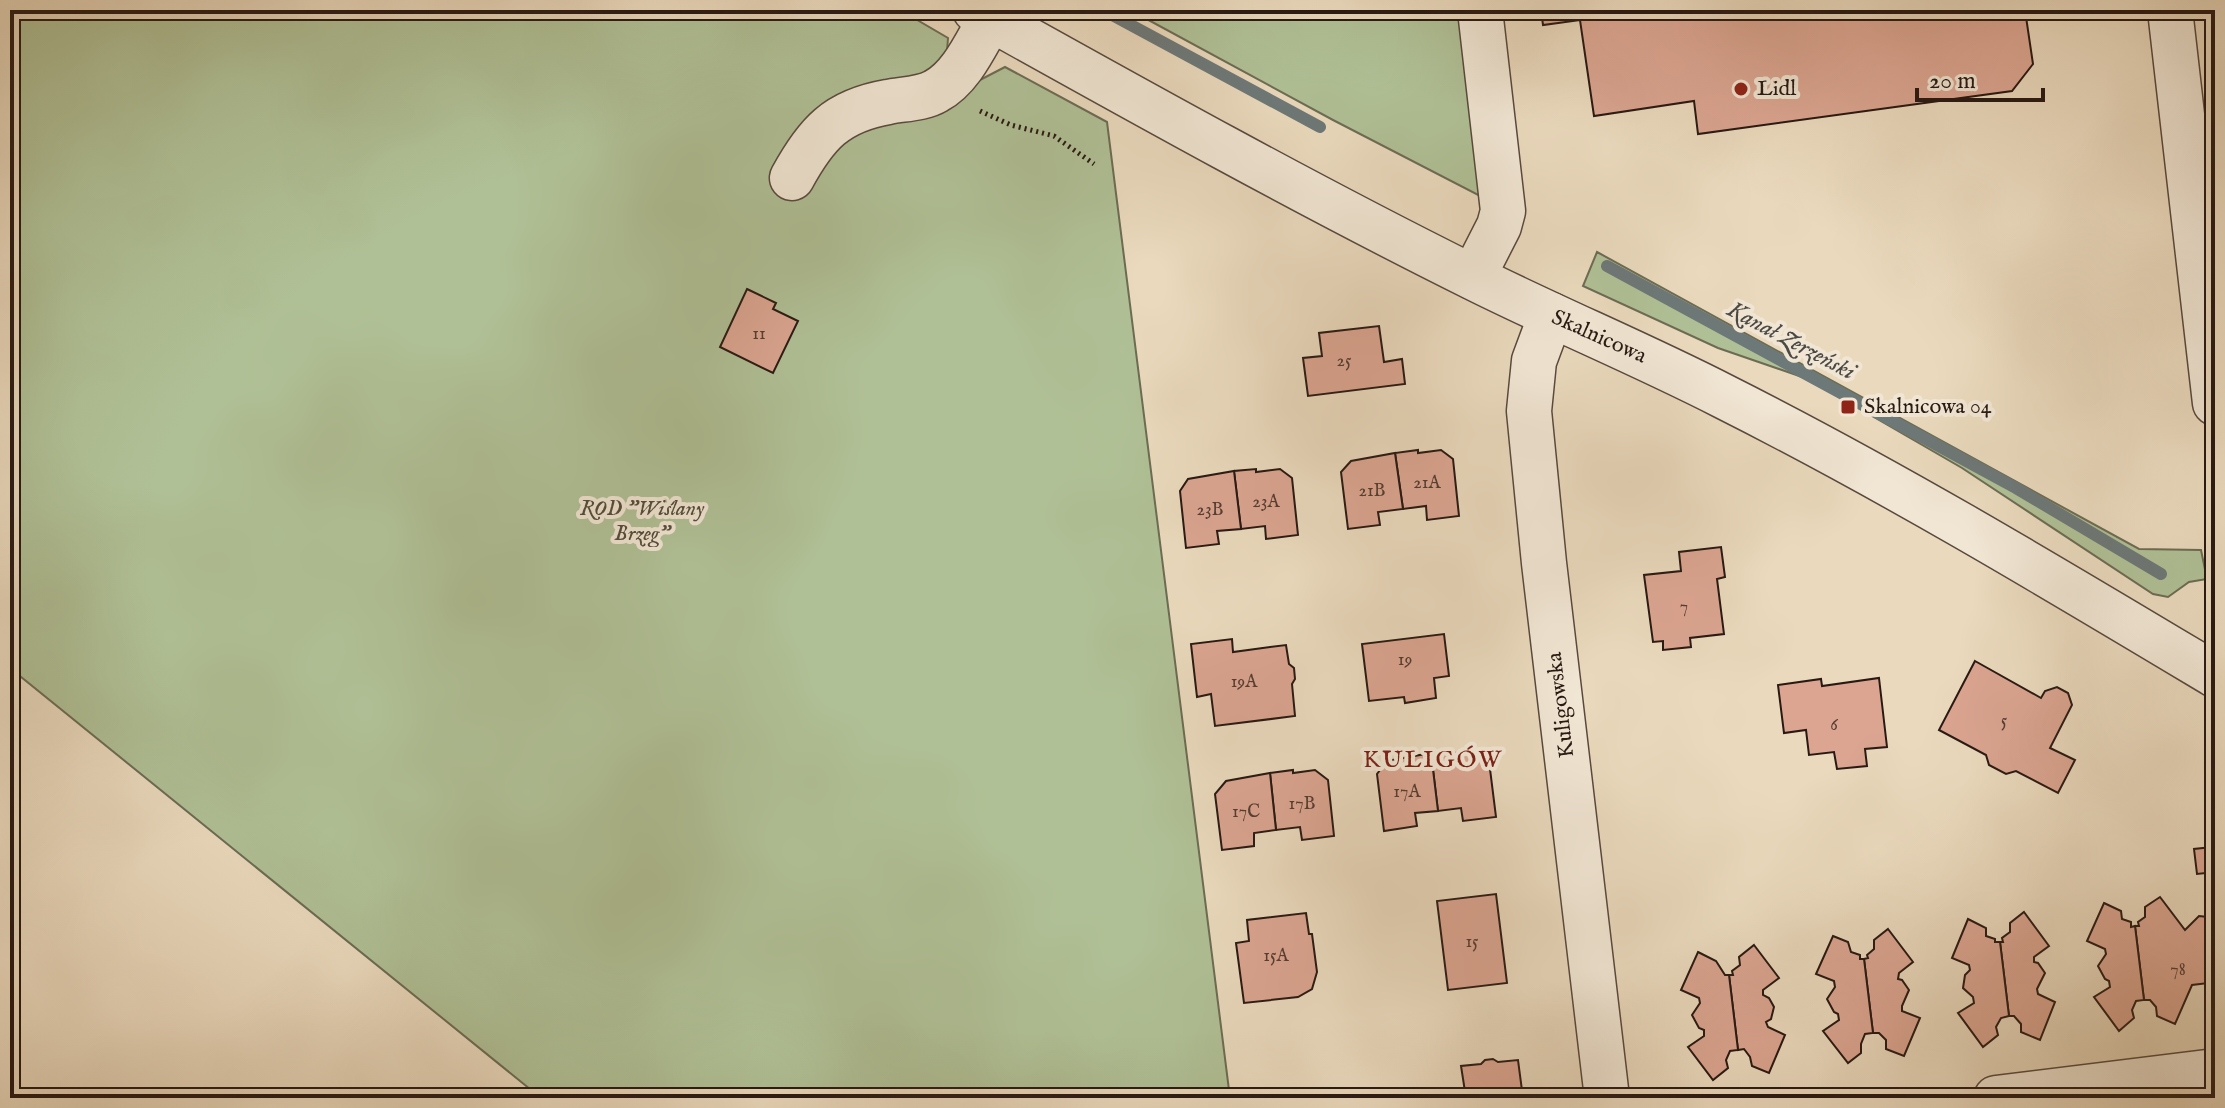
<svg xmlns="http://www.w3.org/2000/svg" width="2225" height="1108" viewBox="0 0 2225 1108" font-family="'IM FELL English',serif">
<rect width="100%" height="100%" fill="#ead9bd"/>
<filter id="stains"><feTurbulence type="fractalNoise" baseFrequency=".0025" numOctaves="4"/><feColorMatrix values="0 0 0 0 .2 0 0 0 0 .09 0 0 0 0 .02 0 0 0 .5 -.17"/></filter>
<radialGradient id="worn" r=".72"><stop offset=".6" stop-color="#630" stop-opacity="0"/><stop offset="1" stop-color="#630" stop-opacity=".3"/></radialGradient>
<g fill="#b0c096" stroke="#6c6c54" stroke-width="2">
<path d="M 10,10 L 900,10 L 948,38 L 946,64 L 978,81 L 1005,67 L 1107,122 L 1230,1098 L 541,1098 L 10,668 Z"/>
<path d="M 1130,10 L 1461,10 L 1484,198 L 1333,120 Z"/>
<path d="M 1597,252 L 2139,549 L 2201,550 L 2207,579 L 2189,582 L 2168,597 L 2153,594 L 1962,468 L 1808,379 L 1718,348 L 1583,286 Z"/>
</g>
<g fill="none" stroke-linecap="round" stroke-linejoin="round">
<g stroke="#6d7878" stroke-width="12">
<path d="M 1103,10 L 1320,127"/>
<path d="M 1607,266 L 2016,488 L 2161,574"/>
</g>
</g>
<g fill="#dba591" stroke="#281913" stroke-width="2">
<path d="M 1541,10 L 2025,10 L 2033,64 L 2012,91 L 1698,134 L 1694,101 L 1594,116 L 1580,20 L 1543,25 Z"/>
<path d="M 747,289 L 776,303 L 773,309 L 798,321 L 773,373 L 720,347 Z"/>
<path d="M 1379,326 L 1384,362 L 1402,359 L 1405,384 L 1308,396 L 1303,358 L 1322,356 L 1319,333 Z"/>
<path d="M 1418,450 L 1418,453 L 1441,450 L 1453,459 L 1459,516 L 1427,520 L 1426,506 L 1403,509 L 1395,453 Z"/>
<path d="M 1395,453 L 1403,509 L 1378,512 L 1380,525 L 1348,529 L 1341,472 L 1351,461 Z"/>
<path d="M 1256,469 L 1256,472 L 1280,469 L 1292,478 L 1298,535 L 1266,539 L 1265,526 L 1241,529 L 1234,471 Z"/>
<path d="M 1234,471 L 1241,529 L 1217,531 L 1219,544 L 1186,548 L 1180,491 L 1188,479 Z"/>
<path d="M 1721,547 L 1725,577 L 1717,579 L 1724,634 L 1690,638 L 1691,647 L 1663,650 L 1663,641 L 1653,642 L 1644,575 L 1681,571 L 1679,552 Z"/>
<path d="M 1444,634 L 1449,676 L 1434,678 L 1436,698 L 1405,703 L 1404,697 L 1369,701 L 1362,644 Z"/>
<path d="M 1232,639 L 1233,652 L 1286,645 L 1289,664 L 1294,668 L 1295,679 L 1292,684 L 1295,716 L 1215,726 L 1211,694 L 1197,697 L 1191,644 Z"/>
<path d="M 1975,661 L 2041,698 L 2045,691 L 2057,687 L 2068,693 L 2072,705 L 2050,748 L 2075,760 L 2058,793 L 2016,771 L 2006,774 L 1989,765 L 1986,755 L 1939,730 Z"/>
<path d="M 1879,678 L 1887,747 L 1865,749 L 1867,766 L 1837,769 L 1834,752 L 1809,755 L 1806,730 L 1784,733 L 1778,685 L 1821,679 L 1822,686 Z"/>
<path d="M 1454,751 L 1454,753 L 1476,751 L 1489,761 L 1496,817 L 1463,821 L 1461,808 L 1438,811 L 1431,753 Z"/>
<path d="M 1431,753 L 1438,811 L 1415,813 L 1417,826 L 1384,831 L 1377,774 L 1387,761 Z"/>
<path d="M 1293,770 L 1293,773 L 1315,770 L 1328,780 L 1334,836 L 1302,840 L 1300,827 L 1276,830 L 1270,773 Z"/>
<path d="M 1270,773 L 1276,830 L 1254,833 L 1254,846 L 1222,850 L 1215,794 L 1226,781 Z"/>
<path d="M 2212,847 L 2215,872 L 2197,874 L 2194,849 Z"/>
<path d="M 1496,894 L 1507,983 L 1448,990 L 1437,901 Z"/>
<path d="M 2160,897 L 2185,930 L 2199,916 L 2208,917 L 2211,922 L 2215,956 L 2215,1033 L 2208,983 L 2192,985 L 2175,1024 L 2157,1016 L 2156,1007 L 2150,1000 L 2144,1000 L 2135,926 L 2139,926 L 2138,922 L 2145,917 L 2145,907 Z"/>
<path d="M 2104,903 L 2121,911 L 2122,919 L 2131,922 L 2131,927 L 2135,926 L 2144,1000 L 2136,1001 L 2132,1010 L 2134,1018 L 2119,1031 L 2094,997 L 2110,987 L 2109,981 L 2105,979 L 2098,966 L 2106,954 L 2105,949 L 2087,941 Z"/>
<path d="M 2024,912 L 2049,946 L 2034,957 L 2034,962 L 2038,963 L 2045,973 L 2037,989 L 2038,994 L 2055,1002 L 2040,1040 L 2021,1032 L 2021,1024 L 2014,1016 L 2009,1016 L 2000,942 L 2003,942 L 2002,938 L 2010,932 L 2010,923 Z"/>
<path d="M 1306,913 L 1309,934 L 1312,934 L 1317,972 L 1312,989 L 1298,997 L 1244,1003 L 1236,943 L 1249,941 L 1247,920 Z"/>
<path d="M 1968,919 L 1986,928 L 1986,936 L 1995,939 L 1995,942 L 2000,942 L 2009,1016 L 2001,1018 L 1996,1027 L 1998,1035 L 1983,1047 L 1958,1013 L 1974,1003 L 1973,997 L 1963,988 L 1965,975 L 1970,970 L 1969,965 L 1952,958 Z"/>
<path d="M 1888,929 L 1913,962 L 1899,973 L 1898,979 L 1902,980 L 1909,990 L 1902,1006 L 1902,1011 L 1920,1018 L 1904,1056 L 1886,1049 L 1886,1040 L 1879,1033 L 1873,1033 L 1864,959 L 1868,958 L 1867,955 L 1874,949 L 1874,940 Z"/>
<path d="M 1833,936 L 1848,942 L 1851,952 L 1860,955 L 1860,959 L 1864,959 L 1873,1033 L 1865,1034 L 1861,1044 L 1861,1053 L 1848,1063 L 1823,1031 L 1839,1020 L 1838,1014 L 1834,1012 L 1827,999 L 1835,987 L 1834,981 L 1816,974 Z"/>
<path d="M 1754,945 L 1779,978 L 1763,990 L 1763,995 L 1769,998 L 1774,1007 L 1771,1019 L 1766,1022 L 1768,1027 L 1785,1035 L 1769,1073 L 1752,1066 L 1750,1057 L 1744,1049 L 1738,1050 L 1729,975 L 1733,975 L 1732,971 L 1740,965 L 1739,957 Z"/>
<path d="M 1698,952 L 1716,961 L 1725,975 L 1729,975 L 1738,1050 L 1730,1051 L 1726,1060 L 1728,1068 L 1713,1080 L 1688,1047 L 1704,1036 L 1704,1030 L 1699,1028 L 1692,1015 L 1700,1003 L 1699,998 L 1681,990 Z"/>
<path d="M 1493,1059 L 1498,1062 L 1518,1060 L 1523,1098 L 1466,1098 L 1461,1066 L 1481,1064 L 1485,1060 Z"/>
</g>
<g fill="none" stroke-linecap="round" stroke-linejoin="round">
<g stroke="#58493e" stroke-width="47">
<g id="minor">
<path d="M 975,10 C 1140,102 1305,194 1474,278 C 1556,319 1641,354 1723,396 C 1892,481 2053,578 2215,675"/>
<path d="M 2170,10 L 2215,403"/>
<path d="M 792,178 C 816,134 836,111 888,102 C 902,99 923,99 936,91 C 962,77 976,43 991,18"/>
<path d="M 1473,277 L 1499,226 L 1503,211 L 1480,10"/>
<path d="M 1551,315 L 1534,361 L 1529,411 L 1544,563 L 1607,1098"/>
<path d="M 1996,1098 L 2215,1071"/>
</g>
</g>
<path stroke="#281913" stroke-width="5" stroke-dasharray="2 4" stroke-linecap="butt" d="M 980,111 L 1011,125 L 1054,136 L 1094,164"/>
<use href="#minor" stroke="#f1e6d4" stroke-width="44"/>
</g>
<g fill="#8f2418" stroke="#f1e6d4" stroke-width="3">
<circle cx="1741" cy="89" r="8"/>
<rect x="1840" y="399" width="16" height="16" rx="4"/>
</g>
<g text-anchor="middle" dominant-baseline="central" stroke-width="8" stroke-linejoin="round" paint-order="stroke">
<g font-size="18" fill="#553c32">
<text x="759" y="334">11</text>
<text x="1344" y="361">25</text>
<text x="1427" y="483">21A</text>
<text x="1372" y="491">21B</text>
<text x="1266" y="502">23A</text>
<text x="1210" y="510">23B</text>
<text x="1684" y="607">7</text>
<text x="1405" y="660">19</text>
<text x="1244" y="682">19A</text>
<text x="2004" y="721">5</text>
<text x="1834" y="725">6</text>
<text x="1407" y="792">17A</text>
<text x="1302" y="804">17B</text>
<text x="1246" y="812">17C</text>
<text x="1472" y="942">15</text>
<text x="1276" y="956">15A</text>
<text x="2178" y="970">78</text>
</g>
<g font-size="22" fill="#281913" stroke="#f1e6d4" text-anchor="start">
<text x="1757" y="89">Lidl</text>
<text x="1864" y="407">Skalnicowa 04</text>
</g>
<g font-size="22" fill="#281913" stroke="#f1e6d4">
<text transform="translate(1599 337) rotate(24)">Skalnicowa</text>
<text transform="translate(1561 705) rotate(-97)">Kuligowska</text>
</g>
<g font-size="22" font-style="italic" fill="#514b3a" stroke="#f1e6d4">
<text x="642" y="509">ROD "Wiślany<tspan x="642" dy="25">Brzeg"</tspan></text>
</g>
<g font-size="24" font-style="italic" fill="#4a4945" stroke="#f1e6d4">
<text transform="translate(1791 341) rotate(28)">Kanał Zerzeński</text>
</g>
<g font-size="24" letter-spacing="2" fill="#7a1f14" stroke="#f1e6d4">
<text x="1433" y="760">KULIGÓW</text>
</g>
</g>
<rect width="2225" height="1108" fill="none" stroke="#ead9bd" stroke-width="40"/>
<rect x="12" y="12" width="2201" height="1084" fill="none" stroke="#281913" stroke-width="4"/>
<rect x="20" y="20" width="2185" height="1068" fill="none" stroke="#281913" stroke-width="2"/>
<path d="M1917 88v12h126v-12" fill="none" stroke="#281913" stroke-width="4"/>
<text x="1929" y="88" font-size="24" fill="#281913" stroke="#f1e6d4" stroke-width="6" paint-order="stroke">20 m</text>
<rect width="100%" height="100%" filter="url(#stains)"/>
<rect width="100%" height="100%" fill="url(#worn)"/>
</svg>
